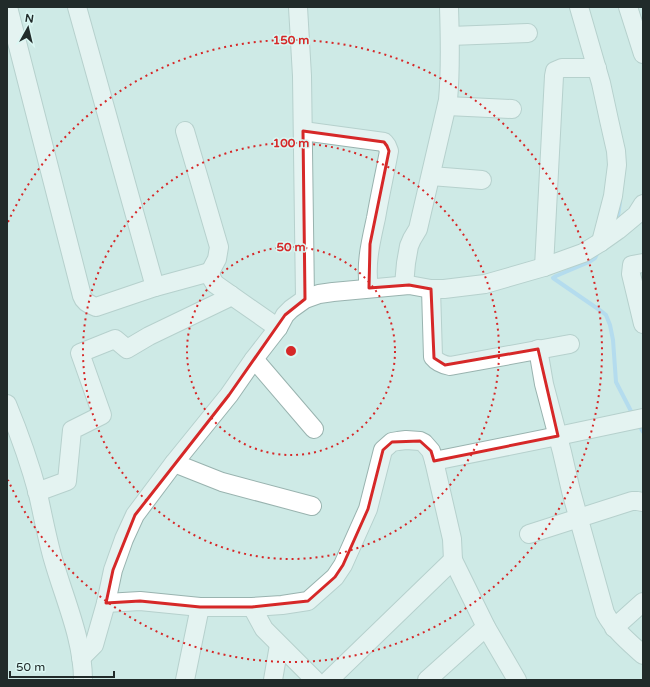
<svg xmlns="http://www.w3.org/2000/svg" width="650" height="687" viewBox="0 0 650 687" font-family="'Varela Round',sans-serif">
<rect width="100%" height="100%" fill="#ceeae6"/>
<g fill="none" stroke-linecap="round" stroke-linejoin="round">
<g stroke="#95ccf8" stroke-width="4">
<path d="M 614,224 L 618,216 L 620,202"/>
<path d="M 598,252 L 595,258 L 589,262 L 556,276 L 553,278 L 601,311 L 606,315 L 610,325 L 613,340 L 616,382 L 633,415"/>
<path d="M 638,424 L 643,432"/>
</g>
<g stroke="#99b3af" stroke-width="20">
<g id="minor">
<path d="M 8,7 L 82,296 C 84,302 90,305 96,307 L 155,287 L 210,272 L 212,279 L 215,284 L 278,328"/>
<path d="M 77,7 L 155,287"/>
<path d="M 298,7 L 302,76 L 305,299"/>
<path d="M 579,7 L 601,83 L 609,120 L 616,151 L 617,165 L 613,196 L 601,242"/>
<path d="M 628,7 L 643,54"/>
<path d="M 450,36 L 528,33"/>
<path d="M 447,106 L 512,109"/>
<path d="M 185,131 L 219,247 L 217,259 L 210,272"/>
<path d="M 303,131 L 384,142 L 387,146 L 389,151 C 385,173 380,195 376,218 C 371,241 365,264 369,288"/>
<path d="M 431,176 L 482,180"/>
<path d="M 643,263 L 632,265 L 631,274 L 643,324"/>
<path d="M 544,267 L 554,76 L 555,71 L 562,68 L 597,68"/>
<path d="M 404,285 L 406,263 L 409,246 L 412,239 L 418,229 L 448,100 C 451,69 450,38 449,7"/>
<path d="M 431,289 L 433,357 C 437,362 444,365 450,366 L 570,344"/>
<path d="M 538,349 L 544,384 L 562,452 L 571,491 L 605,613 C 614,630 629,642 643,655"/>
<path d="M 254,359 L 314,429"/>
<path d="M 7,404 C 19,433 30,464 38,494 C 43,516 47,538 53,559 C 64,598 83,639 83,680"/>
<path d="M 434,461 L 558,436 L 643,418"/>
<path d="M 174,463 L 222,482 L 312,506"/>
<path d="M 37,492 L 67,481 L 72,430 L 102,415 L 80,353 L 115,339 L 127,349 L 149,336 L 226,299 L 231,295"/>
<path d="M 529,534 L 632,501 L 637,501 L 643,502"/>
<path d="M 106,603 L 140,601 L 200,607 L 252,607 L 282,605 L 308,601 L 335,577 L 343,565 L 368,509 L 383,450 L 392,442 L 398,441 L 406,440 L 420,441 L 424,443 L 431,451 L 434,461 L 452,539 L 453,560 L 486,627 L 517,680"/>
<path d="M 252,607 L 264,629 L 315,680"/>
<path d="M 614,628 L 643,602"/>
<path d="M 81,658 L 94,645 L 106,603 L 113,570 L 124,539 L 135,515 L 174,463 L 229,395 L 254,359 L 278,328 L 285,315 L 291,309 L 305,299 L 319,294 L 333,292 L 409,285 L 431,289 L 444,289 L 485,284 L 544,267 L 583,253 L 601,242 L 618,230 L 636,215 L 643,204"/>
<path d="M 185,680 L 200,607"/>
<path d="M 273,680 L 279,645"/>
<path d="M 329,680 L 453,560"/>
<path d="M 427,680 L 486,627"/>
</g>
</g>
<use href="#minor" stroke="#fff" stroke-width="18"/>
</g>
<path d="M0 0H650V687H0ZM 303,131 L 384,142 L 387,146 L 389,151 L 370,244 L 369,288 L 409,285 L 431,289 L 434,358 L 445,365 L 538,349 L 558,436 L 434,461 L 431,451 L 420,441 L 392,442 L 383,450 L 368,509 L 343,565 L 335,577 L 308,601 L 252,607 L 200,607 L 140,601 L 106,603 L 113,570 L 135,515 L 229,395 L 285,315 L 305,299 Z" fill="#ceeae6" fill-opacity=".55" fill-rule="evenodd"/>
<path fill="none" stroke="#d62828" stroke-width="3" stroke-linejoin="round" d="M 303,131 L 384,142 L 387,146 L 389,151 L 370,244 L 369,288 L 409,285 L 431,289 L 434,358 L 445,365 L 538,349 L 558,436 L 434,461 L 431,451 L 420,441 L 392,442 L 383,450 L 368,509 L 343,565 L 335,577 L 308,601 L 252,607 L 200,607 L 140,601 L 106,603 L 113,570 L 135,515 L 229,395 L 285,315 L 305,299 Z"/>
<g fill="none" stroke="#d62828" stroke-width="2" stroke-dasharray="2 4">
<circle cx="291" cy="351" r="104"/>
<circle cx="291" cy="351" r="208"/>
<path d="M8 222A311 311 0 1 1 8 480"/>
</g>
<circle cx="291" cy="351" r="6" fill="#d62828" stroke="#dbf7f3" stroke-width="2"/>
<g font-size="12" text-anchor="middle" font-weight="bold" fill="#d62828" stroke="#dbf7f3" stroke-width="3" stroke-linejoin="round" paint-order="stroke">
<text x="291" y="44">150 m</text>
<text x="291" y="147">100 m</text>
<text x="291" y="251">50 m</text>
</g>
<rect width="650" height="687" fill="none" stroke="#212b2a" stroke-width="16"/>
<g transform="translate(28 28) rotate(8)" stroke="#dbf7f3" stroke-width="3" paint-order="stroke">
<path d="M0-3L7 15L0 10L-7 15Z" fill="#212b2a"/>
<text y="-6" font-size="11" font-weight="bold" text-anchor="middle" fill="#212b2a">N</text>
</g>
<path d="M10 671v6h104v-6" fill="none" stroke="#212b2a" stroke-width="2"/>
<text x="16" y="671" font-size="12" fill="#212b2a" stroke="#dbf7f3" stroke-width="3" paint-order="stroke">50 m</text>
</svg>
